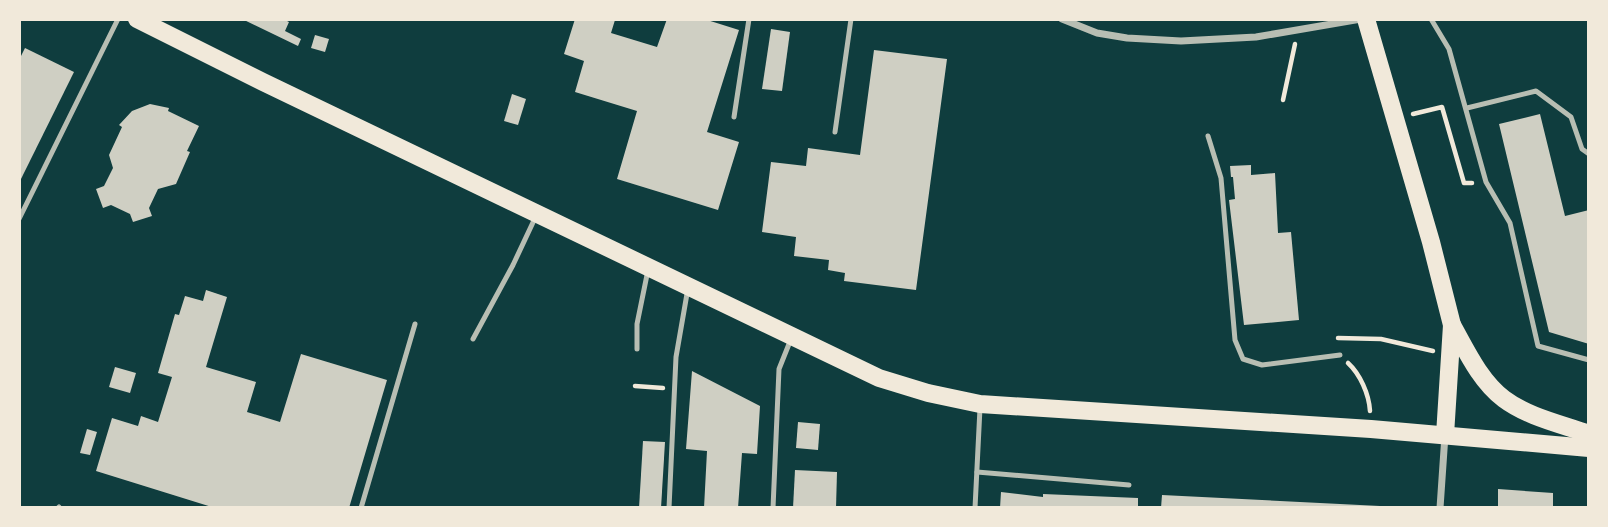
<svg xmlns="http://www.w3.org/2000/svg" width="1608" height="527" viewBox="0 0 1608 527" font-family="'Public Sans',sans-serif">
<rect width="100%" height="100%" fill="#0f3d3e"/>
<g fill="#cfcfc3">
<path d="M 242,19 L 283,19 L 289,22 L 285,31 L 301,39 L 298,46 Z"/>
<path d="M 575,19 L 615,20 L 611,33 L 657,47 L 667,19 L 704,19 L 739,30 L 707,132 L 739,142 L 718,210 L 617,179 L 637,111 L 575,92 L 584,61 L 564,54 Z"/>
<path d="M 771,29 L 790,32 L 782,91 L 762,89 Z"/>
<path d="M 315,35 L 329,39 L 325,52 L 311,48 Z"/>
<path d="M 25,48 L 74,72 L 19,183 L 19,60 Z"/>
<path d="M 874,50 L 947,59 L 916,290 L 844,281 L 845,273 L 828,270 L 829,260 L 794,256 L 796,237 L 762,232 L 771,162 L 806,166 L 808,148 L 860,155 Z"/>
<path d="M 512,94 L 526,99 L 518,125 L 504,121 Z"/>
<path d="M 150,104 L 169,108 L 168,111 L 199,126 L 187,151 L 190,152 L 176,184 L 158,189 L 149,208 L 152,216 L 133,222 L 130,214 L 111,205 L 103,208 L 96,189 L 104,186 L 113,168 L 109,155 L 122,127 L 119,125 L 132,111 Z"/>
<path d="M 1540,114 L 1565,216 L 1589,210 L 1589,344 L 1549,332 L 1499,124 Z"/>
<path d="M 1251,165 L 1251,175 L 1275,173 L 1278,233 L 1291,232 L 1299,320 L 1244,325 L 1229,200 L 1235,199 L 1233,177 L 1231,177 L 1230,166 Z"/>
<path d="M 206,290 L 227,297 L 206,367 L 256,382 L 247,412 L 280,422 L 301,354 L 387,380 L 349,508 L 215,508 L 96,471 L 112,418 L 138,426 L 141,416 L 158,422 L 172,377 L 158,373 L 175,314 L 179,315 L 185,296 L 203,301 Z"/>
<path d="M 115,367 L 136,373 L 130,393 L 109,387 Z"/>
<path d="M 692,371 L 760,406 L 757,454 L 742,453 L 738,508 L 704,508 L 707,451 L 686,449 Z"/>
<path d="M 798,422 L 820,424 L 818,450 L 796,448 Z"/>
<path d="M 87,429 L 97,432 L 90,455 L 80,453 Z"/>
<path d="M 643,441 L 665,442 L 661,508 L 639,508 Z"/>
<path d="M 795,470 L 837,472 L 836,508 L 793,508 Z"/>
<path d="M 1498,489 L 1553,493 L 1553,508 L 1498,508 Z"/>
<path d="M 1001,492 L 1043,497 L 1043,494 L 1138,498 L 1138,508 L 1000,508 Z"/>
<path d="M 1162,495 L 1380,506 L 1380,508 L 1161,508 Z"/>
</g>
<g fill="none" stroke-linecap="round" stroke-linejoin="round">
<g stroke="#f1e9da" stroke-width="4.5">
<path d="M 1283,100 L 1295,44"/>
<path d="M 1413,114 L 1442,107 L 1464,183 L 1472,183"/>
<path d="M 1338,338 L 1381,339 L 1433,351"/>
<path d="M 1348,363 C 1360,374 1369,394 1370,411"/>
<path d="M 635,386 L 663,388"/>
</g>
<g stroke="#b8beb3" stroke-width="5">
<path d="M 1431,19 L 1449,49 L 1486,182 L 1510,223 L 1538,346 L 1589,360"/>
<path d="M 1467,108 L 1536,91 L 1571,117 L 1582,149 L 1589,154"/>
<path d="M 734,117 L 749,19"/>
<path d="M 835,132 L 851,19"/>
<path d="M 1208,136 L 1221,178 L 1235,340 L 1243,359 L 1262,365 L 1340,355"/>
<path d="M 19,219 L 118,19"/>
<path d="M 473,339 L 513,265 L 536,216"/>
<path d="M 637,349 L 637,324 L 648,270"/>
<path d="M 977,472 L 1129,485"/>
<path d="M 58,508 L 59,507"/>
<path d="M 361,508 L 415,324"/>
<path d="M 669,508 L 676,357 L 688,288"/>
<path d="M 773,508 L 779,369 L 791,339"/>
<path d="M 975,508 L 980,408"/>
</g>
<g stroke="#b8beb3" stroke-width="7">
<path d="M 1062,19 L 1097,33 L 1127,38 L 1181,41 L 1256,37 L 1361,19"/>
<path d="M 1440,508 L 1445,435"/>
</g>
<g stroke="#f1e9da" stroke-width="18">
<path d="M 137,19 L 263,82 L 879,378 L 928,393 L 980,404 L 1371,429 L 1589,448"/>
<path d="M 1366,19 L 1431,242 L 1452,325 L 1445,435"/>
<path d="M 1452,325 C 1466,350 1480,381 1504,399 C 1528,417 1561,424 1589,434"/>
</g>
</g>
<rect width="1608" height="527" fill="none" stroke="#f1e9da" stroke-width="42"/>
</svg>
